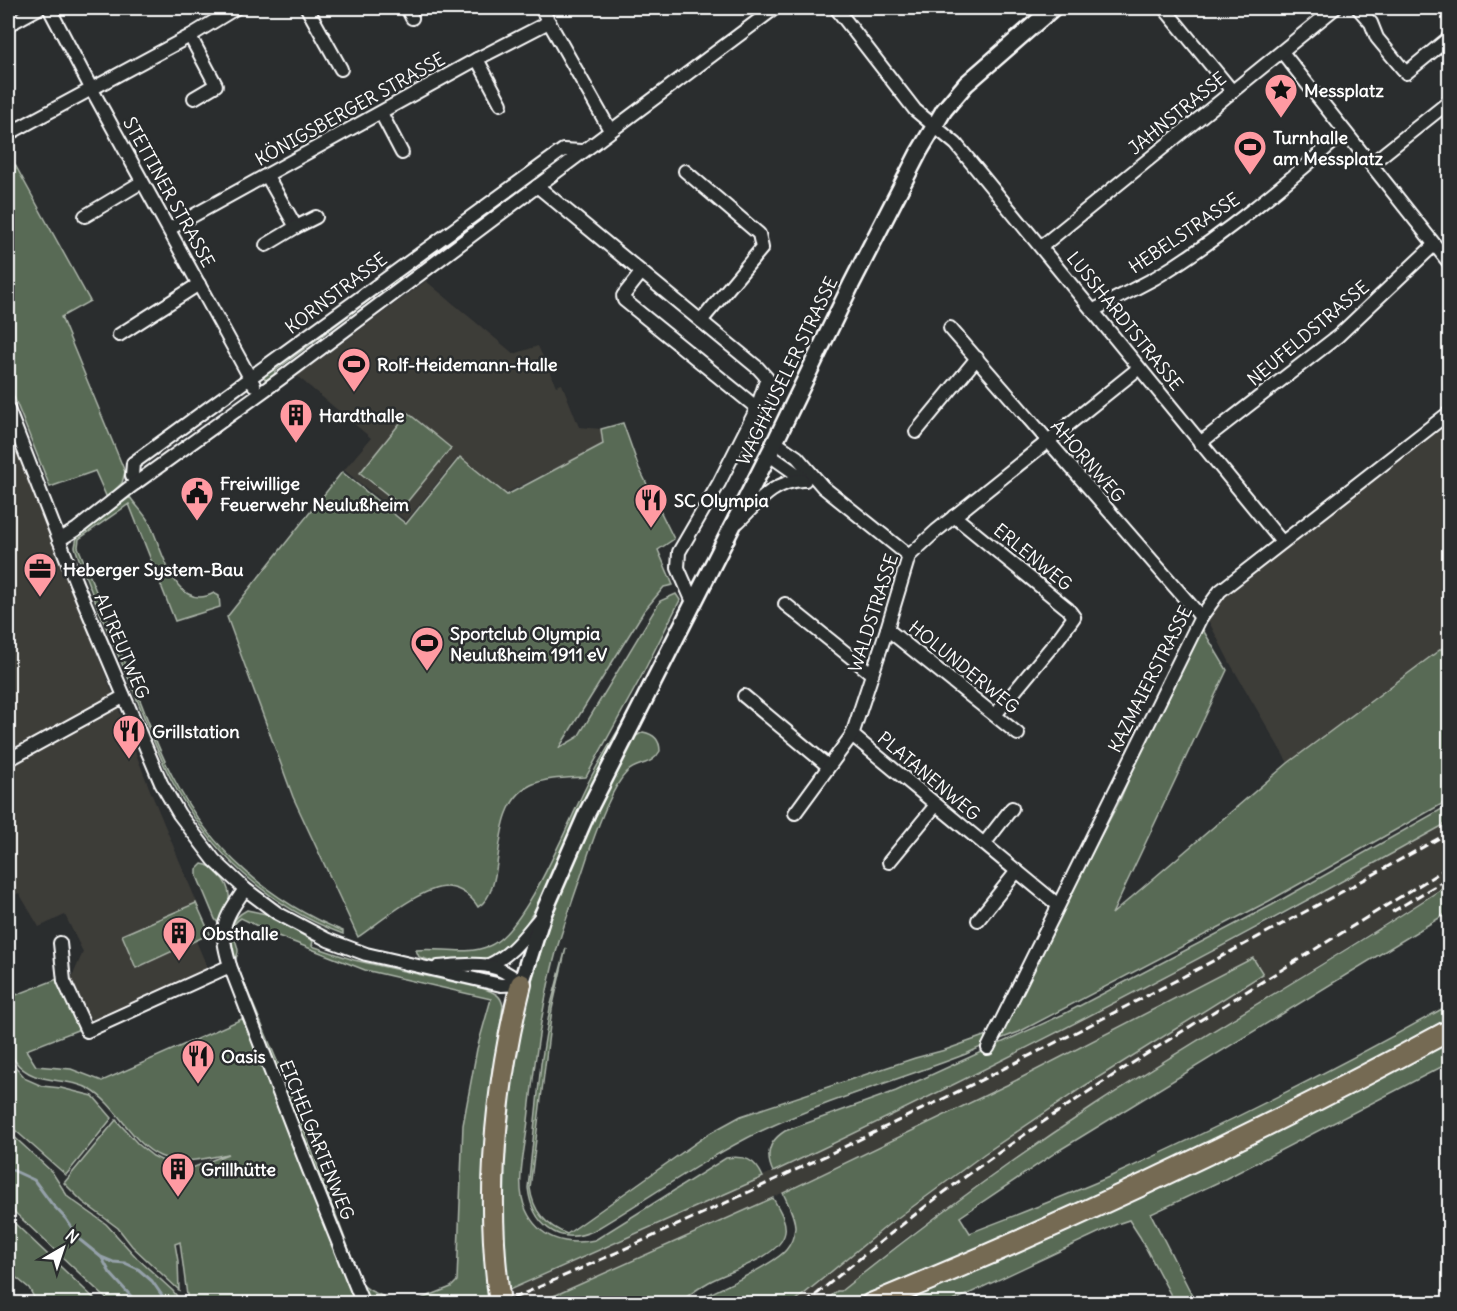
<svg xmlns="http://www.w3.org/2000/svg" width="1457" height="1311" viewBox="0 0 1457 1311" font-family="Delius,sans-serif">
<rect width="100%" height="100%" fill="#2a2d2e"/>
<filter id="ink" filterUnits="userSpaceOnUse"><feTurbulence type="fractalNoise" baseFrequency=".0167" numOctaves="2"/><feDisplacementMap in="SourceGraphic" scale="12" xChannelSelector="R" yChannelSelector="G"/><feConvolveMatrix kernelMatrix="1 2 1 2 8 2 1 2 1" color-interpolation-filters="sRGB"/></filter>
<g filter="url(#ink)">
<g fill="#3d3c38">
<path d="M 426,281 L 514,354 L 538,346 L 556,386 L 562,384 L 579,427 L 601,429 L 604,444 L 506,493 L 459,456 L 406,521 L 344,470 L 371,438 L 297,376 Z"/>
<path d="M 1449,421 L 1449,643 L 1288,763 L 1230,663 L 1207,618 L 1222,594 Z"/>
<path d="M 8,431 L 66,573 L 150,790 L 210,934 L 196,941 L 208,969 L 102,1018 L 92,1019 L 85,1015 L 69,984 L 83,952 L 65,915 L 39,927 L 19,893 L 8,898 Z"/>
<path d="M 1449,822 L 1449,884 L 1095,1105 L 997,1171 L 902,1241 L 841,1291 L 837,1291 L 822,1303 L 793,1303 L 888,1225 L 984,1154 L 1083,1087 L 1262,974 L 1253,958 L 1011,1083 L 819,1176 L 644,1257 L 538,1303 L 480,1304 L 728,1193 L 1000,1062 L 1282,916 Z"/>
</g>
<g fill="#596b55" stroke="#acb5aa" stroke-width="1.5">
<path d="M 8,152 L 90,301 L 61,317 L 125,472 L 122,483 L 107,498 L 95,471 L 50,487 L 8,382 Z"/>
<path d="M 396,276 L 401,283 L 396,286 L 391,284 L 275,371 L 274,377 L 266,381 L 263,375 Z"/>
<path d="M 408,413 L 451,448 L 403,507 L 360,473 Z"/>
<path d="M 623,423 L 639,468 L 674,539 L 658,550 L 673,585 L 664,587 L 644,611 L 559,748 L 578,737 L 660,601 L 676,594 L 680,600 L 640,679 L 586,777 C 569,778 547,777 531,785 C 485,808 510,888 478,907 C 472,897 461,888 448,887 C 422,886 380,922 358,937 L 293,797 L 227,617 L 342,472 L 406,524 L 460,457 L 507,495 L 603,444 L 601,429 Z"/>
<path d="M 130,497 C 136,506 145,514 150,524 C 162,547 174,614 214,593 L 219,596 L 220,607 L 175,621 L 129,504 L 79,539 L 78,547 C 97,594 116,640 135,687 C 147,718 158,750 174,779 C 210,849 270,902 343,931 L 343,934 C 269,907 210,852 173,783 C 156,751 144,716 130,682 C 111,638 90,593 75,547 L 77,537 Z"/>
<path d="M 1200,625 L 1227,670 L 1112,914 L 1288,763 L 1449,643 L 1449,800 L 1269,901 L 1019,1032 L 1000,1039 L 996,1034 L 1120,800 L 1162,701 Z"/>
<path d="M 627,715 L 629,716 L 545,893 L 514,944 L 493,958 L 482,960 L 435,962 L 419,957 L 416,950 C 440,947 465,956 489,946 C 526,932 570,817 590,779 C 601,758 614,737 627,715 Z"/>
<path d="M 643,732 C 654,734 660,740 660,751 C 652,766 637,762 627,772 C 619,780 612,794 608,803 C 597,826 589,852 581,876 C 573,899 565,922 558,945 C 541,1005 534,1068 527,1129 C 524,1154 515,1187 526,1210 C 539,1239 566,1246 595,1240 L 726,1158 C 744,1155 755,1159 763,1177 L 507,1291 C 498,1218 502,1144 514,1071 L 512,1070 L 528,994 L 547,930 L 576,854 L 631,739 Z"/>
<path d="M 1449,805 L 1449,822 C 1227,946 1003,1064 773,1172 C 765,1155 769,1141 785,1131 L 896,1091 L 1064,1014 L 1272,905 Z"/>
<path d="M 202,864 C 210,865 212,868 218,874 C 234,889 231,904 221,923 L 218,923 L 215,919 L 197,876 L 197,869 Z"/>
<path d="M 1449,884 L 1449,912 L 1058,1151 L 960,1217 L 970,1233 C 1016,1215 1063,1197 1109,1177 C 1224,1125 1339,1067 1449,1005 L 1449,1018 L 1346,1075 L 1099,1198 L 844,1303 L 822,1304 L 837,1291 L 841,1291 C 923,1225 1007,1163 1094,1106 C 1211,1029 1333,961 1449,884 Z"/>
<path d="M 196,903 L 210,934 L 136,968 L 122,935 Z"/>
<path d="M 247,910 L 266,914 L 313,941 L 312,946 L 354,960 L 485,989 C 495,993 501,995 503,1006 L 494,1068 L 492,1068 L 486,1141 L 490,1299 L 480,1303 L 411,1303 L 451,1287 L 457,1281 L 463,1125 L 477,1049 L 491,999 L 365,970 L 278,936 L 241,918 C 224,929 237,937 238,951 C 238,954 236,958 235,961 L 288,1087 L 362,1284 C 370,1294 384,1294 393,1303 L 386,1303 L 382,1300 L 363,1294 L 230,951 C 229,933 229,919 247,910 Z"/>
<path d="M 566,948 L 552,1009 L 530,1188 C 533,1211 545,1225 567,1234 L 710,1133 L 741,1116 L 915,1058 L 945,1050 L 984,1036 L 987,1040 L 985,1045 L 966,1054 C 899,1080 826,1100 761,1131 C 702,1160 649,1198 593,1231 C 557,1247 532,1223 528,1188 L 541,1064 L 550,1008 Z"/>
<path d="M 1253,958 L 1263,974 L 1083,1087 L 984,1154 L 888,1225 L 793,1303 L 695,1303 L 705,1296 C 724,1287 773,1265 786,1250 C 791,1244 794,1236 795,1228 C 795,1216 788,1204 783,1193 L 1011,1083 Z"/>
<path d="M 60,978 L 80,1029 L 26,1050 L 36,1066 L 71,1069 L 102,1081 L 244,1018 L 311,1192 L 357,1303 L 188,1303 L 180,1242 L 175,1244 L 178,1261 L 179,1290 L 132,1246 L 118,1228 L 83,1202 L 64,1183 L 116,1120 L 138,1144 L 153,1156 L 163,1161 L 192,1168 L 228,1154 C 205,1158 183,1166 160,1156 C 132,1144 117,1105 91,1090 C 66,1075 34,1087 15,1061 C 13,1058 9,1053 8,1049 C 5,1039 8,1010 8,998 Z"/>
<path d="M 1449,1035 L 1449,1063 L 1225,1179 L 1151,1214 L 1196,1303 L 1175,1303 L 1140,1237 L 1129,1220 L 1117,1224 L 949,1303 L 896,1304 Z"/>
<path d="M 8,1058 L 26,1079 L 42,1086 L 61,1088 L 93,1096 L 112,1118 L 66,1175 L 8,1124 Z"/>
<path d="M 8,1131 L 52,1172 L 68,1197 L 106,1224 L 137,1258 L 173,1291 L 182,1303 L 111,1303 L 8,1206 Z"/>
<path d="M 773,1198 C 778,1208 787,1220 785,1232 C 781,1257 729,1271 709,1282 C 698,1288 689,1295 679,1303 L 648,1303 L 636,1298 L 633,1303 L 538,1303 Z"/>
<path d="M 8,1217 L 99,1303 L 37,1303 L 29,1288 L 8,1271 Z"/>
</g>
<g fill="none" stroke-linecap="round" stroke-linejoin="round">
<g stroke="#95a1aa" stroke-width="3">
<path d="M 8,1168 L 34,1180 L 51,1203 L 66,1219 L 80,1240 L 101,1257 L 113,1262 L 125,1263 L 138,1269 L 152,1281 L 168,1304"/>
<path d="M 102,1258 L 110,1273 L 138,1304"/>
</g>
<g stroke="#fff" stroke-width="16">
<g id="minor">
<path d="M 49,8 L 91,88 L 254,385"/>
<path d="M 307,8 L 341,69"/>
<path d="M 407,8 L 412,18"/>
<path d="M 541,8 L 610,130"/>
<path d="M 836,8 L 915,110 L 956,144 L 1282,542"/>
<path d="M 1164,8 L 1232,91"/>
<path d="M 1358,8 L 1371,23 L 1377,38 L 1406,73 L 1450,37"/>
<path d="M 8,25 L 39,8"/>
<path d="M 190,36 L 216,85 L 194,98"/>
<path d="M 1282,52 L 1450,264"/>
<path d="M 477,59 L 501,104"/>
<path d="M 381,113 L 402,153"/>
<path d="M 8,134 L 190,36 L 236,8"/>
<path d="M 1371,164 L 1450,101"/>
<path d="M 685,171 L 759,234 L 762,248 L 701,321"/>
<path d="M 267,176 L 296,227 L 316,217"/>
<path d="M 537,186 L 758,368 L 767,378 L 757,408 L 719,483 L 679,552 L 678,568 L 693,602"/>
<path d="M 85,216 L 142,182"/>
<path d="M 169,229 L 477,59 L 549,22"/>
<path d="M 266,245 L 296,227"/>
<path d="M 1042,246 L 1335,8"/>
<path d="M 641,273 L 623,296 L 624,300 L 757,408"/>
<path d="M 1094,310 C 1114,299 1135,289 1155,278 C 1223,237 1285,184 1345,132"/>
<path d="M 950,328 L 1201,617"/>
<path d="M 119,335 L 199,284"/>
<path d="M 8,409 L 76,583 L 161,783 L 179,814 L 214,860 L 245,889 L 277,913 L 328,940 L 366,954 L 501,985 L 521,984"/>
<path d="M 916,432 L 977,358"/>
<path d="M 775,442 L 797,457 L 823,487 L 909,556"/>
<path d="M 1200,443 L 1338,336 L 1434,245"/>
<path d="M 768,454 L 805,480"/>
<path d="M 136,483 L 132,476 L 133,463 L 563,150 L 582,151"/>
<path d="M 954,516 L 1068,609 L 1074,617 L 1058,639 L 995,715"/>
<path d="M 738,522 C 758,503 772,482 802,480"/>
<path d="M 59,540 L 77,529 L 129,488 L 280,379 L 775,8"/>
<path d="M 785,604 L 872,674"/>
<path d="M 887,629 L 1018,734"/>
<path d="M 744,696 L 828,766"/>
<path d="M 852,735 L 1058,905"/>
<path d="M 8,760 L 123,697"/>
<path d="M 795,813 L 852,735 L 887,629 L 909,556 L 936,531 L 1139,368"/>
<path d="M 984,844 L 1012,808"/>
<path d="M 889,862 L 936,805"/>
<path d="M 245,889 C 222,922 219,928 230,966 L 309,1170 L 363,1304"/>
<path d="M 978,920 L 1017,871"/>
<path d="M 60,943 L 64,981 L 87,1031 L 230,966"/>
<path d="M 489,965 C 513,954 524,936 540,918"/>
<path d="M 438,967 C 472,964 495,959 521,984"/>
<path d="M 988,1048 L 1201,617 L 1220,591 L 1450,412"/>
</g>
</g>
<g stroke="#fff" stroke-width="20">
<path id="tertiary" d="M 521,984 L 543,914 L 587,813 L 775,442 L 851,285 L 919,152 L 944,110 L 966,84 L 1053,8"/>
</g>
<g stroke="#fff" stroke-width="24">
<g id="primary">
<path d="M 500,1304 C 485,1197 495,1088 521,984"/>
<path d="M 871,1304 C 1068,1223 1262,1132 1450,1030"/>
</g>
</g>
<use href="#minor" stroke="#2a2d2e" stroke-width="12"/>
<use href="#tertiary" stroke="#2a2d2e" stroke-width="15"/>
<use href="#primary" stroke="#746b52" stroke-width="20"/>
<g stroke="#fff" stroke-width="3" stroke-dasharray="9 4.5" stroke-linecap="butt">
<path d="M 1392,912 L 1450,877"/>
<path d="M 500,1304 C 825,1163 1141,1005 1450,832"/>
<path d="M 805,1304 C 864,1254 924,1206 987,1161 C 1136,1055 1295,963 1450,866"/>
</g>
</g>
</g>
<defs>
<g id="sight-pin" transform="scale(1.725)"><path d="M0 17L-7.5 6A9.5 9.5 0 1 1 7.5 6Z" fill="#ff9aa2" stroke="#2a2d2e"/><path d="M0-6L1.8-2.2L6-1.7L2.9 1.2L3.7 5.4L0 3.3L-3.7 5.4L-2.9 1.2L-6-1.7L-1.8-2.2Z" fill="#111"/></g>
<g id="stadium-pin" transform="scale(1.725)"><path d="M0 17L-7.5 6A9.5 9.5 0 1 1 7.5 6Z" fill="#ff9aa2" stroke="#2a2d2e"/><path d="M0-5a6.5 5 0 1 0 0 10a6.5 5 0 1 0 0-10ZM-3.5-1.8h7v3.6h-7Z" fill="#111"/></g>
<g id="building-pin" transform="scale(1.725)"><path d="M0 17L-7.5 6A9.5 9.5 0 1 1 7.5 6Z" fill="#ff9aa2" stroke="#2a2d2e"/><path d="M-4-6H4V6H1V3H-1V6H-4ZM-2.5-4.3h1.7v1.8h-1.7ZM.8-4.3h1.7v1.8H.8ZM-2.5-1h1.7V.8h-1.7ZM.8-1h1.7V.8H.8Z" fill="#111"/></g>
<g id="civic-pin" transform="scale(1.725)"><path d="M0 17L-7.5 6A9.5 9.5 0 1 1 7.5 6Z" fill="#ff9aa2" stroke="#2a2d2e"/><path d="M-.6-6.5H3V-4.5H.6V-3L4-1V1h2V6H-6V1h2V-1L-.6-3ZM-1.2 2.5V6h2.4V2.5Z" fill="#111"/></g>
<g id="restaurant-pin" transform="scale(1.725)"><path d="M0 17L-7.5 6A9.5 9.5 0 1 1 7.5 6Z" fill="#ff9aa2" stroke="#2a2d2e"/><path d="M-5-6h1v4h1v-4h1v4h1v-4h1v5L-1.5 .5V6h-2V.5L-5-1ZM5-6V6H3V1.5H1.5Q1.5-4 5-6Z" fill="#111"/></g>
<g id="office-pin" transform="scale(1.725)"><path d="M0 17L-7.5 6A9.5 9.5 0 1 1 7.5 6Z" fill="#ff9aa2" stroke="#2a2d2e"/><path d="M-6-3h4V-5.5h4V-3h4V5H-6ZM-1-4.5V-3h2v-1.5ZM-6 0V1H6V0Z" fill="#111"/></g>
</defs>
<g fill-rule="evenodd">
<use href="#sight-pin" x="1281" y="90"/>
<use href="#stadium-pin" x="1250" y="147"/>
<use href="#stadium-pin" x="354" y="364"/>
<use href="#building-pin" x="296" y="415"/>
<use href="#civic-pin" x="197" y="493"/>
<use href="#restaurant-pin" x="651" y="500"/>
<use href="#office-pin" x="40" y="569"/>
<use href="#stadium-pin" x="427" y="643"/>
<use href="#restaurant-pin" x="129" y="731"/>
<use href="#building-pin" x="179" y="933"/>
<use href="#restaurant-pin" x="198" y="1056"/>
<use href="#building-pin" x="178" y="1169"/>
</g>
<g text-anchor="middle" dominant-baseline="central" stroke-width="5" stroke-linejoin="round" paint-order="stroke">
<g font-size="18" font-weight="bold" fill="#fff" stroke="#2a2d2e" text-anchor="start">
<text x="1304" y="90">Messplatz</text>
<text x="1273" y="137">Turnhalle<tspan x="1273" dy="21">am Messplatz</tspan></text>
<text x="377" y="364">Rolf-Heidemann-Halle</text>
<text x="319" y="415">Hardthalle</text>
<text x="220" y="483">Freiwillige<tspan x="220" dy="21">Feuerwehr Neulußheim</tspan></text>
<text x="674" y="500">SC Olympia</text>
<text x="63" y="569">Heberger System-Bau</text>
<text x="450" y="633">Sportclub Olympia<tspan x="450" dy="21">Neulußheim 1911 eV</tspan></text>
<text x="152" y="731">Grillstation</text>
<text x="202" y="933">Obsthalle</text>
<text x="221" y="1056">Oasis</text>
<text x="201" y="1169">Grillhütte</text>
</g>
<g font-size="18" fill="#fff" stroke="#2a2d2e">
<text transform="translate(350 109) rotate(-29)">KÖNIGSBERGER STRASSE</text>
<text transform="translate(1177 113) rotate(-39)">JAHNSTRASSE</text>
<text transform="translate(169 192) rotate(61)">STETTINER STRASSE</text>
<text transform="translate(1184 233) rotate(-34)">HEBELSTRASSE</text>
<text transform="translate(336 293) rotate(-37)">KORNSTRASSE</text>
<text transform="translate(1125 321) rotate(51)">LUSSHARDTSTRASSE</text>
<text transform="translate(1308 333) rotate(-40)">NEUFELDSTRASSE</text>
<text transform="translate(787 371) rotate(-64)">WAGHÄUSELER STRASSE</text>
<text transform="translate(1088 461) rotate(49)">AHORNWEG</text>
<text transform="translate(1033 557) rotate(39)">ERLENWEG</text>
<text transform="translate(873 613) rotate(-72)">WALDSTRASSE</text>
<text transform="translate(122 646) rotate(67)">ALTREUTWEG</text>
<text transform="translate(964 667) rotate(39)">HOLUNDERWEG</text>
<text transform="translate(1150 679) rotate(-63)">KAZMAIERSTRASSE</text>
<text transform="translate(929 776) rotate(40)">PLATANENWEG</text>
<text transform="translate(317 1140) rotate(68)">EICHELGARTENWEG</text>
</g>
</g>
<rect width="1457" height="1311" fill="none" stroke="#2a2d2e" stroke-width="30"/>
<rect x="15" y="15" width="1427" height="1281" fill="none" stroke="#fff" stroke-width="2" filter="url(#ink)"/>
<g transform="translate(63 1248) rotate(39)" stroke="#2a2d2e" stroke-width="4.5" paint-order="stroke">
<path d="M0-4.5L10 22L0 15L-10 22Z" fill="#ffffff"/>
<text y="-9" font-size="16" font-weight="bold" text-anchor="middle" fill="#ffffff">N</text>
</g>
</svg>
